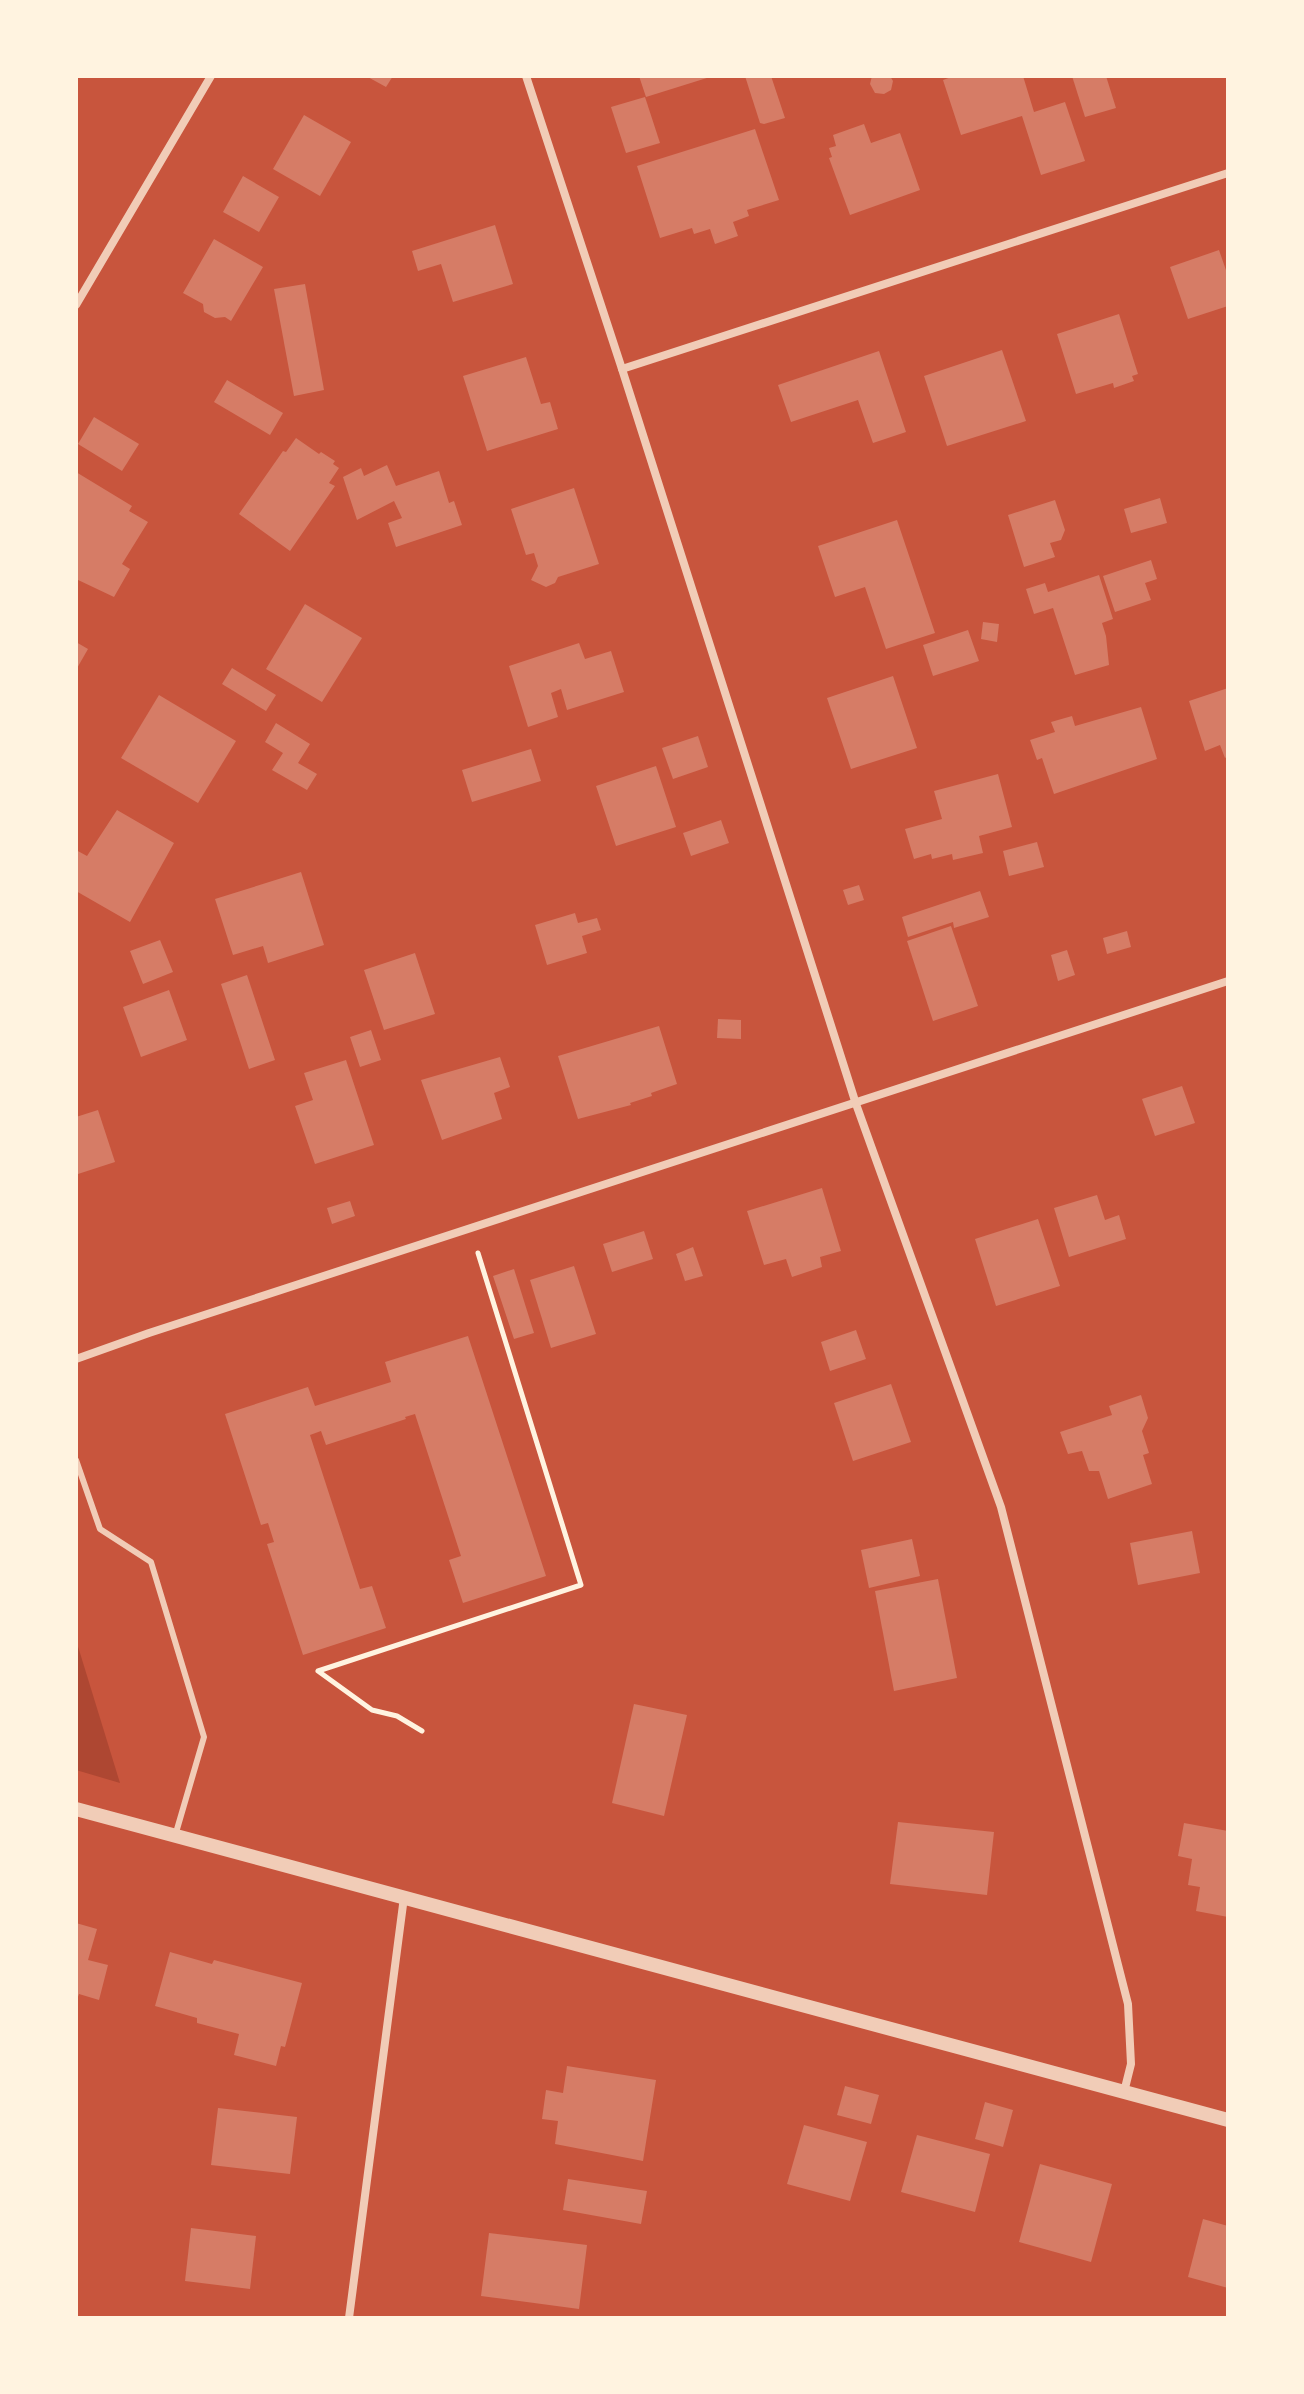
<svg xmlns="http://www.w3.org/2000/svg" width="1304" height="2394" viewBox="0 0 1304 2394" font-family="'Source Serif 4',serif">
<rect width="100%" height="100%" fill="#c8553d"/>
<path fill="#ae4732" d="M 76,1640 L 120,1783 L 76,1770 Z"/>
<g fill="#d67c66">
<path d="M 366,76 L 393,76 L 386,87 Z"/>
<path d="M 639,76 L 710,76 L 710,77 L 646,97 Z"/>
<path d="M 745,76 L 771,76 L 785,118 L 764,124 L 760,123 Z"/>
<path d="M 872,76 L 890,76 L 893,81 L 891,90 L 884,94 L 875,93 L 870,84 Z"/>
<path d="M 954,76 L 1023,76 L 1034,112 L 1065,102 L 1085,161 L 1041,175 L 1022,116 L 961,135 L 943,80 Z"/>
<path d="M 1072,76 L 1106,76 L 1116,108 L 1085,117 Z"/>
<path d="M 645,97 L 660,143 L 626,153 L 611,107 Z"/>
<path d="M 304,115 L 351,142 L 320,196 L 273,169 Z"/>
<path d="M 864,124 L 871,143 L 900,133 L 920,190 L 850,215 L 829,158 L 832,157 L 829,148 L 836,146 L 833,135 Z"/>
<path d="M 755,129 L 779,200 L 747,210 L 749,216 L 733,222 L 738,236 L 715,244 L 710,229 L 694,234 L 692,228 L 660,238 L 637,166 Z"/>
<path d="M 243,176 L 279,197 L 259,232 L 223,212 Z"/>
<path d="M 495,225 L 513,284 L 453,302 L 441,264 L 418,271 L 412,251 Z"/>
<path d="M 214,239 L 263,267 L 231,321 L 225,317 L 215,318 L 204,312 L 203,304 L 183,293 Z"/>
<path d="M 1219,250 L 1228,276 L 1228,306 L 1188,319 L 1170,267 Z"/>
<path d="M 305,284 L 324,390 L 294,396 L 274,289 Z"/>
<path d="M 1119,314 L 1138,374 L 1132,376 L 1134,381 L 1114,388 L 1113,383 L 1076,394 L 1057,334 Z"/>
<path d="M 1002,350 L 1026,421 L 947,446 L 924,376 Z"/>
<path d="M 879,351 L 906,432 L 873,443 L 858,400 L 791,422 L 778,385 Z"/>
<path d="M 526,357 L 541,404 L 550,402 L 558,429 L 487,451 L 463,376 Z"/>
<path d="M 227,380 L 283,413 L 270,435 L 214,402 Z"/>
<path d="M 94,417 L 139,444 L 122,471 L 78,444 Z"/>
<path d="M 296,438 L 319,454 L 321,452 L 335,461 L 333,464 L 339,468 L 329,483 L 335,486 L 290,551 L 239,514 L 283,451 L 286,452 Z"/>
<path d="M 387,465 L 396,486 L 439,471 L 449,503 L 454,501 L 462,525 L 396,547 L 388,523 L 402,518 L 394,501 L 357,520 L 343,477 L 361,468 L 364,476 Z"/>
<path d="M 76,472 L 132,506 L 129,511 L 148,522 L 122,564 L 130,569 L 114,597 L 76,579 Z"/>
<path d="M 574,488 L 599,564 L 558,577 L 555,583 L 546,587 L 531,580 L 538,566 L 534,553 L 526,555 L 511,509 Z"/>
<path d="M 1160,498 L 1167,523 L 1131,533 L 1124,509 Z"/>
<path d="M 1055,500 L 1065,530 L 1061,540 L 1050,543 L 1055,557 L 1024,567 L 1008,515 Z"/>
<path d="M 897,520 L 935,633 L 886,649 L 865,587 L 835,597 L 818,546 Z"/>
<path d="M 1151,560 L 1157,579 L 1145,583 L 1151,600 L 1115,612 L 1103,576 Z"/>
<path d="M 1099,575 L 1113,619 L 1102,623 L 1106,636 L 1109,665 L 1075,675 L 1053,608 L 1034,614 L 1026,589 L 1045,583 L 1048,592 Z"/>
<path d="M 305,604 L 362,638 L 322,702 L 266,669 Z"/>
<path d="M 983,622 L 999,624 L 997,642 L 981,639 Z"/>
<path d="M 968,630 L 979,661 L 933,676 L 923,645 Z"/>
<path d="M 76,642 L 88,649 L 76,670 Z"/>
<path d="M 579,643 L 585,659 L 611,651 L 624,692 L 567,710 L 561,689 L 551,693 L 558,717 L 528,727 L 509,666 Z"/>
<path d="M 232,668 L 276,695 L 266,711 L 222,684 Z"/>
<path d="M 893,676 L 917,748 L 851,769 L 827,698 Z"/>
<path d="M 1228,688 L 1228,756 L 1225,758 L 1220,745 L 1205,751 L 1189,701 Z"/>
<path d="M 159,695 L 236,741 L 198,803 L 121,758 Z"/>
<path d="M 1141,707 L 1157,759 L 1054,794 L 1042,758 L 1037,760 L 1030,740 L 1055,732 L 1051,722 L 1072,716 L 1075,726 Z"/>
<path d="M 276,723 L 310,744 L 298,763 L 317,774 L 307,790 L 272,770 L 283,753 L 265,742 Z"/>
<path d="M 698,736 L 708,767 L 673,779 L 662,748 Z"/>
<path d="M 531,749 L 541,781 L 472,802 L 462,770 Z"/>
<path d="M 656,766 L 676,827 L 616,846 L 596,786 Z"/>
<path d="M 998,774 L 1012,827 L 979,836 L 983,853 L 953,860 L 952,854 L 932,859 L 931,854 L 914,859 L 905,829 L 942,819 L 934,791 Z"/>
<path d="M 117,810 L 174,843 L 130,922 L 76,891 L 76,850 L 87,856 Z"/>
<path d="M 721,820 L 729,843 L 691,856 L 683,833 Z"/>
<path d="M 1037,842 L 1044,867 L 1009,876 L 1003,851 Z"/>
<path d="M 301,872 L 324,945 L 268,963 L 263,946 L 233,955 L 215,899 Z"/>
<path d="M 859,885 L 864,900 L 848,905 L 843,890 Z"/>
<path d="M 980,891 L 989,917 L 954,928 L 953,922 L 908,937 L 902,917 Z"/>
<path d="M 575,913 L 578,923 L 597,918 L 601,930 L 582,936 L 587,953 L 547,965 L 535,925 Z"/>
<path d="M 951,926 L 978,1006 L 933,1021 L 907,941 Z"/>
<path d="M 1127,931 L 1131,947 L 1107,954 L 1103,938 Z"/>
<path d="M 160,940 L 173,972 L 143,984 L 130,951 Z"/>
<path d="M 1067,950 L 1075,975 L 1058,981 L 1051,955 Z"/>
<path d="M 415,953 L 435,1014 L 384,1030 L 364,970 Z"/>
<path d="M 247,975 L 275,1060 L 249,1069 L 221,984 Z"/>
<path d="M 169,990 L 187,1040 L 141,1057 L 123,1007 Z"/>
<path d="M 718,1019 L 741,1020 L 741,1039 L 717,1038 Z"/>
<path d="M 659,1026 L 677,1084 L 651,1093 L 652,1096 L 630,1103 L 631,1105 L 578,1119 L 558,1056 Z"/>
<path d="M 371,1030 L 381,1060 L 360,1067 L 350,1037 Z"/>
<path d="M 500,1057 L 510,1087 L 494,1093 L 502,1119 L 442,1140 L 421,1080 Z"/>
<path d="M 346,1060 L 374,1145 L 315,1164 L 295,1106 L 313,1100 L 304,1073 Z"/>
<path d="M 1182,1086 L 1195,1123 L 1155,1136 L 1142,1099 Z"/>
<path d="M 98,1110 L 115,1162 L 78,1174 L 76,1117 Z"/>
<path d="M 822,1188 L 841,1251 L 820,1257 L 822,1267 L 792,1277 L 786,1259 L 764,1265 L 747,1211 Z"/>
<path d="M 1097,1195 L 1105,1220 L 1119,1215 L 1126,1239 L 1069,1257 L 1054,1208 Z"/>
<path d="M 350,1201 L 355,1216 L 332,1224 L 327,1208 Z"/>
<path d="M 1038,1219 L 1060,1286 L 996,1306 L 975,1239 Z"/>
<path d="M 644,1231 L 653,1259 L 612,1272 L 603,1244 Z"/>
<path d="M 693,1247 L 703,1276 L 685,1281 L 676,1254 Z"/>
<path d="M 574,1266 L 596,1334 L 551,1348 L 530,1280 Z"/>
<path d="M 514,1269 L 534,1333 L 514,1339 L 493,1276 Z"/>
<path d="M 856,1330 L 866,1359 L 830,1371 L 821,1342 Z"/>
<path d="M 468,1336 L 546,1576 L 463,1603 L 449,1560 L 461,1556 L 415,1414 L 405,1417 L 406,1419 L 326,1445 L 321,1431 L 310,1435 L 360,1589 L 372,1586 L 386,1628 L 303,1655 L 267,1544 L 274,1542 L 268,1523 L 261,1525 L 225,1414 L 308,1387 L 315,1406 L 391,1382 L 385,1362 Z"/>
<path d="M 891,1384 L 911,1442 L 853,1461 L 834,1403 Z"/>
<path d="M 1141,1395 L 1148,1418 L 1142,1431 L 1149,1453 L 1143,1455 L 1152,1484 L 1108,1499 L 1099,1471 L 1089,1471 L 1082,1451 L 1068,1454 L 1060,1432 L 1112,1415 L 1109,1406 Z"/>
<path d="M 1192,1531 L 1200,1573 L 1138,1585 L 1130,1543 Z"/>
<path d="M 912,1539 L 920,1576 L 869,1588 L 861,1550 Z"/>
<path d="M 938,1579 L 957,1678 L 894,1691 L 875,1591 Z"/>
<path d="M 634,1704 L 687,1715 L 664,1816 L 612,1803 Z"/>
<path d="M 898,1822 L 994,1832 L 987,1895 L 890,1884 Z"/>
<path d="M 1184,1823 L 1228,1831 L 1228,1917 L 1196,1911 L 1200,1887 L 1188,1885 L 1192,1859 L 1178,1856 Z"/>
<path d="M 76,1923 L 97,1929 L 88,1960 L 108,1965 L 99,2000 L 79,1994 L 76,2002 Z"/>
<path d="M 170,1952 L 212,1964 L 214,1960 L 302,1983 L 285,2047 L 281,2046 L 276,2066 L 234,2055 L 239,2034 L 197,2023 L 197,2018 L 155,2006 Z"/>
<path d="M 567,2066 L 656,2080 L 643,2161 L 555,2144 L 558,2121 L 542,2119 L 546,2090 L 563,2093 Z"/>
<path d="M 845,2086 L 879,2095 L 871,2124 L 837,2115 Z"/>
<path d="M 985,2102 L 1013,2110 L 1003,2147 L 975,2139 Z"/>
<path d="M 218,2108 L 297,2117 L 290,2174 L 211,2165 Z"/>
<path d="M 804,2125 L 867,2142 L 850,2201 L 787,2184 Z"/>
<path d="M 917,2135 L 990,2154 L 975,2212 L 901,2192 Z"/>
<path d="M 1040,2164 L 1112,2184 L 1091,2262 L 1019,2242 Z"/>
<path d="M 568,2179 L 647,2191 L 641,2224 L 563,2210 Z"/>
<path d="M 1203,2219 L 1228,2226 L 1228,2288 L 1188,2277 Z"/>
<path d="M 191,2228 L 256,2236 L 250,2289 L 185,2281 Z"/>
<path d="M 489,2233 L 587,2245 L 579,2309 L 481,2296 Z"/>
</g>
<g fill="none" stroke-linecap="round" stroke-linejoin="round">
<path stroke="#fff3e0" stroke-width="5" d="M 422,1731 L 397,1716 L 372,1710 L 318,1671 L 581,1585 L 478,1253"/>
<path stroke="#f1ccb7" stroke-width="6" d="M 76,1460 L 100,1529 L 151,1562 L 204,1737 L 175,1836"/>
<g stroke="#f1ccb7" stroke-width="8">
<path d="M 526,76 L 622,369 L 856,1104 L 1001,1507 L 1128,2004 L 1131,2064 L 1124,2092"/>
<path d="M 76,305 L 211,76"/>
<path d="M 622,369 L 1228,173"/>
<path d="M 76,1359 L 149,1333 L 1228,981"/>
<path d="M 349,2318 L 404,1897"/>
</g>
<path stroke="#f1ccb7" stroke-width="14" d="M 76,1809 L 1228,2120"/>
</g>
<rect width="1304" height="2394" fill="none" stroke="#fff3e0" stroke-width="156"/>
</svg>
